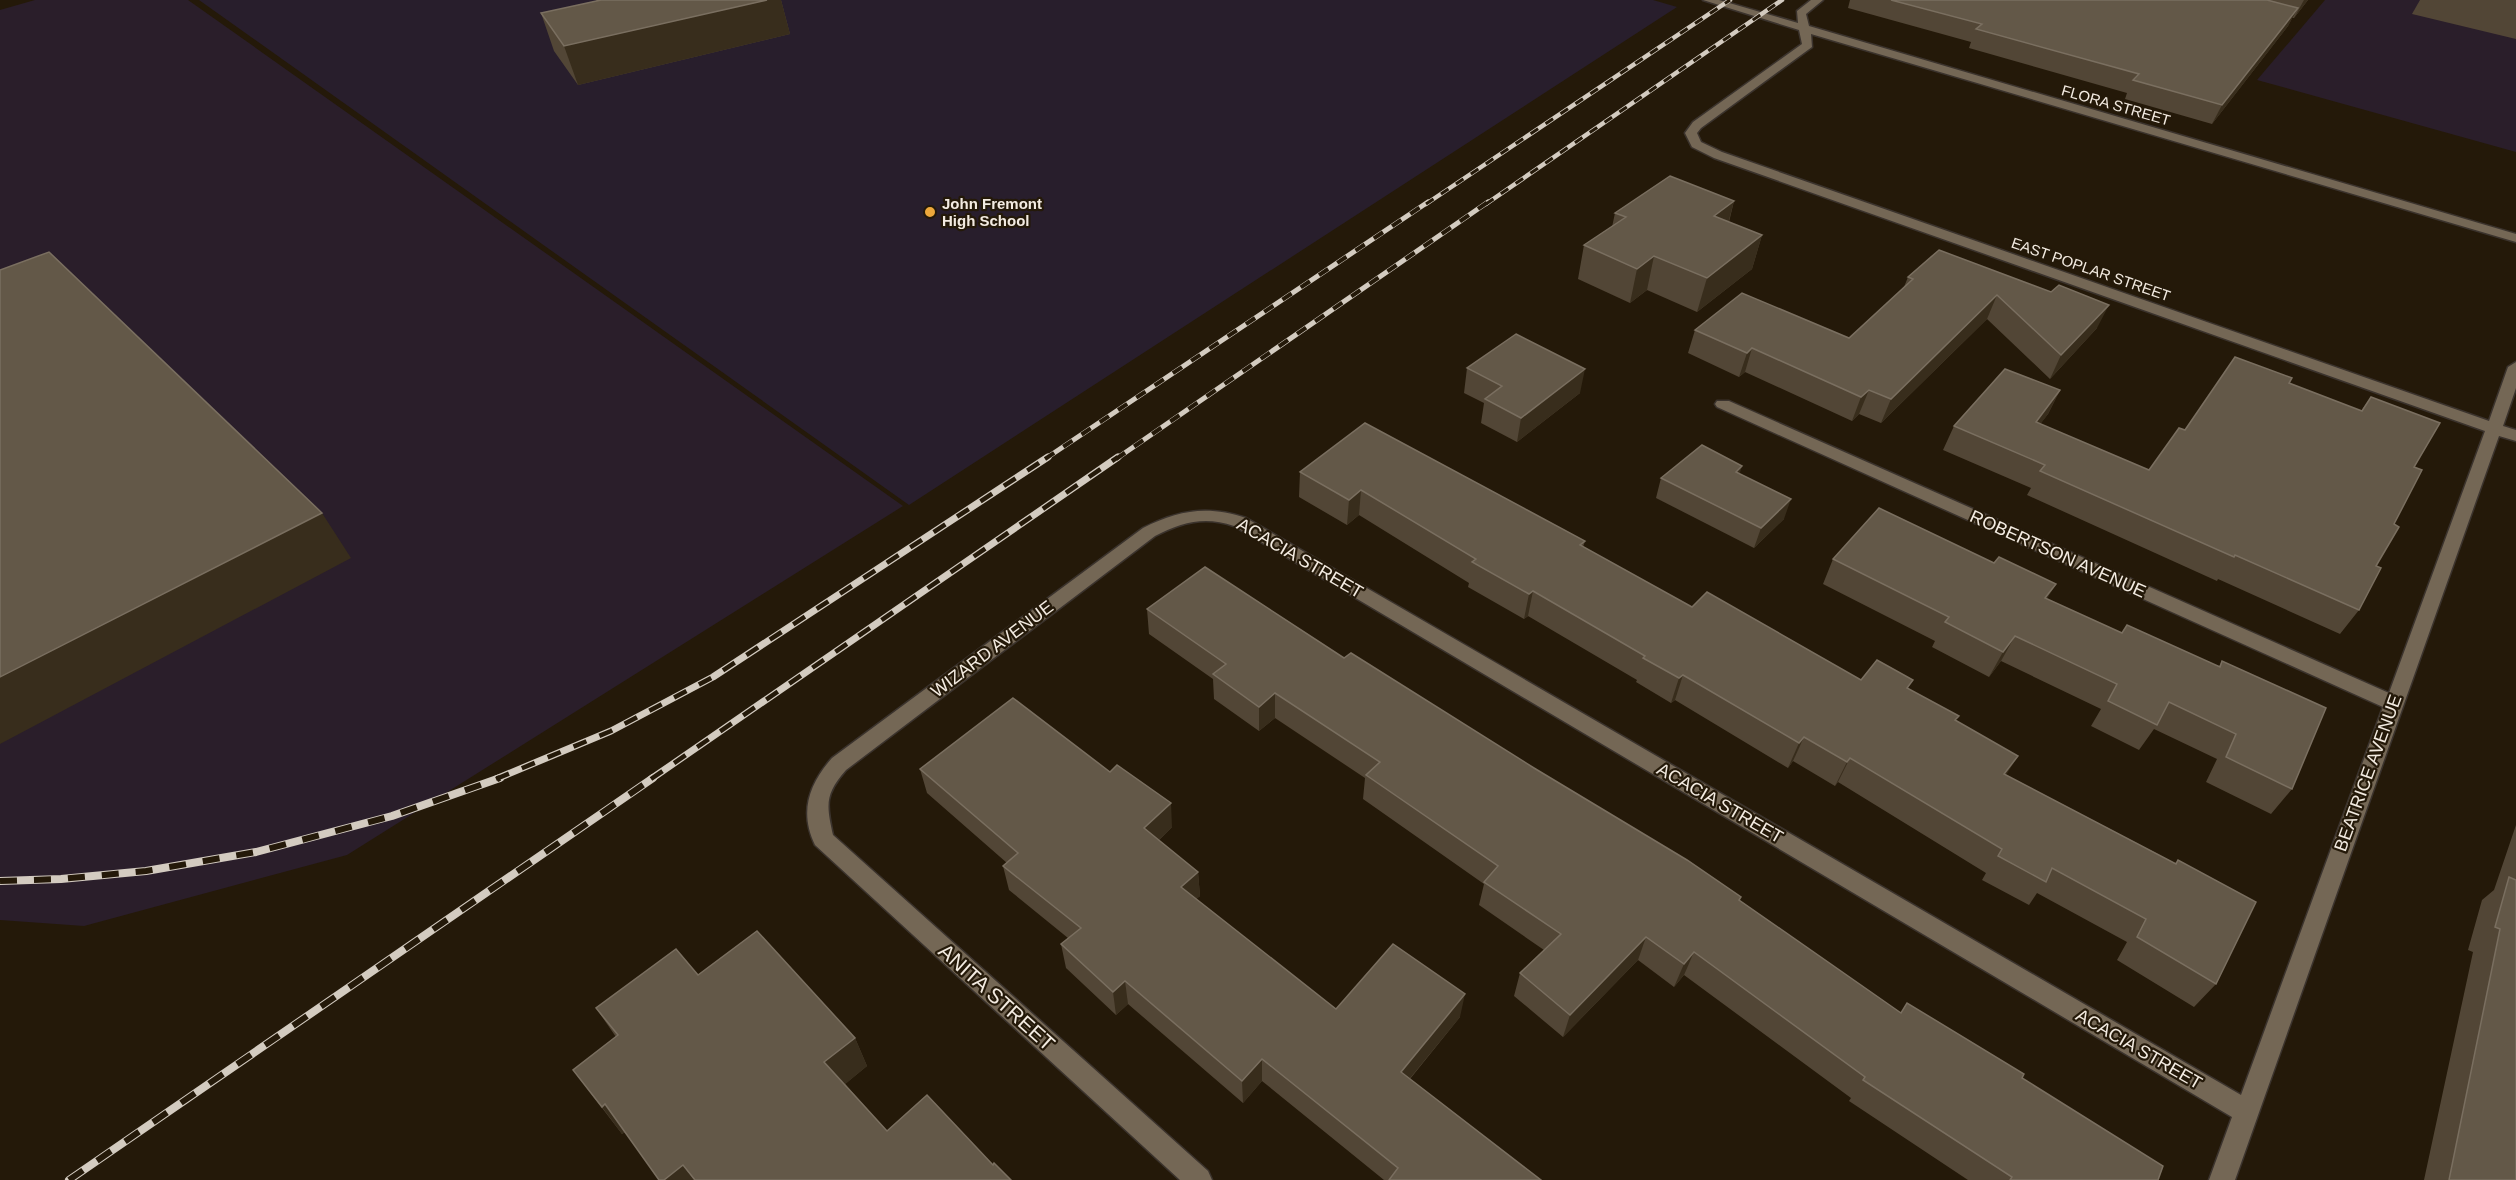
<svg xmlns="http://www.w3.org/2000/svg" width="2516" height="1180" viewBox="0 0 2516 1180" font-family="Helvetica,sans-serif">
<rect width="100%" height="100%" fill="#241909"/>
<g fill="#2a1e2a">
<path d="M 35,0 L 188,0 L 903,506 L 347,855 L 84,926 L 0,920 L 0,10 Z"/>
<path d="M 2325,0 L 2516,0 L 2516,152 L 2257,80 Z"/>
</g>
<path fill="#281e2c" d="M 199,0 L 1653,0 L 1677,7 L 909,505 Z"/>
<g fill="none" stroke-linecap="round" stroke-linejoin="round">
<g stroke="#3b332d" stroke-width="3">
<path id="minor" d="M 1703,0 L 1719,0 L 1798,23 L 1797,11 L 1811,0 L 1823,0 L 1806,14 L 1809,26 L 2516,234 L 2516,242 L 1811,34 L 1812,47 L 1701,128 L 1697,133 L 1701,142 L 1722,152 L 2489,421 L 2508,367 L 2516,362 L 2516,388 L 2503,426 L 2516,430 L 2516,441 L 2499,436 L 2235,1180 L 2209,1180 L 2232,1117 L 1234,526 C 1205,516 1182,522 1155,536 L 846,770 C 825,794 826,804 833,835 L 1208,1171 L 1212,1180 L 1180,1180 L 815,845 C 799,812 809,784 832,758 L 1143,528 C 1178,510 1208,505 1246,518 L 2241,1095 L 2383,707 L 1717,407 L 1715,404 L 1717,401 L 1729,401 L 2389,693 L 2485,431 L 1714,158 L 1692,147 L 1685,133 L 1693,122 L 1802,44 L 1799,30 Z"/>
</g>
<use href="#minor" fill="#746755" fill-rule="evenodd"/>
<g stroke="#d3cbc0" stroke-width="4.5">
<g id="rail-far3">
<path d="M 1426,204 L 1730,0"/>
<path d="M 1486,204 L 1782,0"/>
</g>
</g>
<g stroke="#d3cbc0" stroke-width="5">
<g id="rail-far2">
<path d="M 1045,459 L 1428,202"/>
<path d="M 1116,459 L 1488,202"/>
</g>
</g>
<g stroke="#d3cbc0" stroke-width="7">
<g id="rail-far1">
<path d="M 496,779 L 611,731 L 713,677 L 1048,457"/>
<path d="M 651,779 L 1118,457"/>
</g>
</g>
<g stroke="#d3cbc0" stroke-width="8">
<g id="rail">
<path d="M 0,881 L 61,879 L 146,871 L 256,852 L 392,816 L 500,778"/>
<path d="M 69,1180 L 653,778"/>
</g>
</g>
<use href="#rail-far3" stroke="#241909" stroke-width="3" stroke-dasharray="9" stroke-linecap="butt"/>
<use href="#rail-far2" stroke="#241909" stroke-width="4" stroke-dasharray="11" stroke-linecap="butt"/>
<use href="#rail-far1" stroke="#241909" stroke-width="4.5" stroke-dasharray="14" stroke-linecap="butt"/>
<use href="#rail" stroke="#241909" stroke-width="6" stroke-dasharray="17" stroke-linecap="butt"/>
</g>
<g fill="#524636">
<path d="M 596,0 L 781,0 L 790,34 L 578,85 L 554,51 L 541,13 L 596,1 Z"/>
<path d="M 1850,0 L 2308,0 L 2294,18 L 2292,18 L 2288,26 L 2212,124 L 2125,99 L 2127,93 L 1969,48 L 1971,42 L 1848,8 Z"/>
<path d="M 2420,0 L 2516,0 L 2516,39 L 2412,14 Z"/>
<path d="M 1734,201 L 1729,222 L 1762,235 L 1752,269 L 1697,312 L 1647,290 L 1630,303 L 1578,279 L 1584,245 L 1612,227 L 1615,213 Z"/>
<path d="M 1939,250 L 2097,328 L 2050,379 L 1987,319 L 1881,423 L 1859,414 L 1852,421 L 1745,372 L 1739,377 L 1688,353 L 1695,330 L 1849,338 L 1904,287 L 1908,277 Z"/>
<path d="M 1467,368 L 1580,393 L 1517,442 L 1481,423 L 1484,403 L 1464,393 Z"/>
<path d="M 2289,383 L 2361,411 L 2371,397 L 2414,467 L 2394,524 L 2376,566 L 2359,610 L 2340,634 L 2218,579 L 2217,581 L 2027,495 L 2031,488 L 1943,450 L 1954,426 L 2060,390 L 2048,414 L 2040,424 L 2149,470 L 2185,430 Z"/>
<path d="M 1300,472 L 1585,541 L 1583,547 L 1692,607 L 1861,680 L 1909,689 L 1956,721 L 2006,775 L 2175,863 L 2178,860 L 2216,984 L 2194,1007 L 2117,960 L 2127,942 L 2037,893 L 2029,905 L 1982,880 L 1986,873 L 1838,782 L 1835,786 L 1793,761 L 1788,768 L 1675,700 L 1671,703 L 1636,682 L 1637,680 L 1528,616 L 1524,619 L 1468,587 L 1469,583 L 1359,515 L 1347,525 L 1299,497 Z"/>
<path d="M 1740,474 L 1784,519 L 1754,548 L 1656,498 L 1661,478 Z"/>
<path d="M 1833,559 L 2047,599 L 2122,633 L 2219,666 L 2222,661 L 2292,789 L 2271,814 L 2206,782 L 2217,759 L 2154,729 L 2139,750 L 2091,726 L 2101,709 L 2001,661 L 1989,677 L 1932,647 L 1935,641 L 1823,584 Z"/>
<path d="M 1147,609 L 1344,658 L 1739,900 L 1901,1013 L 1907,1003 L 2022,1078 L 2158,1180 L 1968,1180 L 1849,1101 L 1851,1098 L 1684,975 L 1674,987 L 1638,960 L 1563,1037 L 1514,996 L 1520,973 L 1544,950 L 1479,905 L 1484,884 L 1363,799 L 1365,778 L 1275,718 L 1259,731 L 1214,699 L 1213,679 L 1149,634 Z"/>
<path d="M 920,769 L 1172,827 L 1159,840 L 1198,872 L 1200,896 L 1196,899 L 1336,1009 L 1460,1017 L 1410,1079 L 1541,1180 L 1384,1180 L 1262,1081 L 1243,1103 L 1128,1004 L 1116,1015 L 1066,968 L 1061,944 L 1068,938 L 1009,890 L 1003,866 L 1007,863 L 927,793 Z"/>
<path d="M 2516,825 L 2516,1180 L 2424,1180 L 2473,952 L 2468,950 L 2482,900 L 2494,890 Z"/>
<path d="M 698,975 L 855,1038 L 867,1066 L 845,1084 L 887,1131 L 993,1165 L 1011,1180 L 659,1180 L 625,1132 L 622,1134 L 573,1070 L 616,1037 L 596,1008 Z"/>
</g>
<g fill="#382d1c">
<path d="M 767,0 L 781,0 L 790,34 L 578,85 L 564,46 Z"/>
<path d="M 2304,0 L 2308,0 L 2294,18 Z"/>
<path d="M 2298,8 L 2288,26 L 2212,124 L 2222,105 Z"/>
<path d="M 1734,201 L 1725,235 L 1714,216 Z"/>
<path d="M 1762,235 L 1752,269 L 1697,312 L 1707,278 Z"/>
<path d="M 1654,256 L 1647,290 L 1630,303 L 1637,269 Z"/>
<path d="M 1997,295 L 1987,319 L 1881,423 L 1891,399 Z"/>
<path d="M 2109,305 L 2097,328 L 2050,379 L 2061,355 Z"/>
<path d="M 1752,348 L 1745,372 L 1739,377 L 1747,353 Z"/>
<path d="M 1585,369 L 1580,393 L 1517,442 L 1521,418 Z"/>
<path d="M 1869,390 L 1859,414 L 1852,421 L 1861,397 Z"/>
<path d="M 2060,390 L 2048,414 L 2024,446 L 2036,422 Z"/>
<path d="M 1742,466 L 1736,486 L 1736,472 Z"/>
<path d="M 1361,490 L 1359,515 L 1347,525 L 1349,500 Z"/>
<path d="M 1791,499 L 1784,519 L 1754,548 L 1761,528 Z"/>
<path d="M 322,513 L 351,558 L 0,744 L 0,677 Z"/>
<path d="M 2056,584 L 2041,609 L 2045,598 Z"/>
<path d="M 1533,591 L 1528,616 L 1524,619 L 1529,594 Z"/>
<path d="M 2015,636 L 2001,661 L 1989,677 L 2003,652 Z"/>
<path d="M 1683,675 L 1675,700 L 1671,703 L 1679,678 Z"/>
<path d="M 1275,693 L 1275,718 L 1259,731 L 1259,707 Z"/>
<path d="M 1804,737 L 1793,761 L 1788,768 L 1799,743 Z"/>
<path d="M 2018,756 L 2003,780 L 2004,774 Z"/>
<path d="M 1850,758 L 1838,782 L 1835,786 L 1847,762 Z"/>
<path d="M 1171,803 L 1172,827 L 1146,852 L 1144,828 Z"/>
<path d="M 1198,872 L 1200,896 L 1183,911 L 1181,887 Z"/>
<path d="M 1646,937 L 1638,960 L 1563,1037 L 1570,1015 Z"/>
<path d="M 1694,952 L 1684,975 L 1674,987 L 1684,964 Z"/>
<path d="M 1125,981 L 1128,1004 L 1116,1015 L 1113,992 Z"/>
<path d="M 1465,994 L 1460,1017 L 1397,1094 L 1401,1072 Z"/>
<path d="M 855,1038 L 867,1066 L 838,1090 L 824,1062 Z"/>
<path d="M 1262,1059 L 1262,1081 L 1243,1103 L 1242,1081 Z"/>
<path d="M 605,1104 L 625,1132 L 622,1134 L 602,1107 Z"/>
<path d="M 683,1165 L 694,1180 L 664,1180 Z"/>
</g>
<g fill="#635848" stroke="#7a6f60" stroke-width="1.5">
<path d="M 601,0 L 767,0 L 564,46 L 541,13 Z"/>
<path d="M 1891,0 L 2267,0 L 2298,8 L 2222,105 L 2133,80 L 2139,74 L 1976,29 L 1982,24 Z"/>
<path d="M 1670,176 L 1734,201 L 1714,216 L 1762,235 L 1707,278 L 1654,256 L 1637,269 L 1584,245 L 1626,217 L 1615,213 Z"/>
<path d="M 1939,250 L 2051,292 L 2059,285 L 2109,305 L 2061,355 L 1997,295 L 1891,399 L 1869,390 L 1861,397 L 1752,348 L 1747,353 L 1695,330 L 1742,293 L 1849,338 L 1913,279 L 1908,277 Z"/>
<path d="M 49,252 L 322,513 L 0,677 L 0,270 Z"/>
<path d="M 1516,334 L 1585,369 L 1521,418 L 1485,399 L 1502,386 L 1467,368 Z"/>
<path d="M 2235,357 L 2292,378 L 2289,383 L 2362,411 L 2371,397 L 2440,423 L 2414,467 L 2422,470 L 2394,524 L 2399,527 L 2376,566 L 2381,568 L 2359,610 L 2235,555 L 2234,557 L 2040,471 L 2045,465 L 1954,426 L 2005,369 L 2060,390 L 2036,422 L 2149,470 L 2179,428 L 2185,430 Z"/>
<path d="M 1365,423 L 1585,541 L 1580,545 L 1692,607 L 1707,592 L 1861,680 L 1877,660 L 1913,680 L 1907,688 L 1959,716 L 1955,720 L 2018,756 L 2004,774 L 2176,864 L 2178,860 L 2256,902 L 2216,984 L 2137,937 L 2146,919 L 2052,868 L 2046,882 L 1998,856 L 2002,849 L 1850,758 L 1847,762 L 1804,737 L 1799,743 L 1683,675 L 1679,678 L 1643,658 L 1645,656 L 1533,591 L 1529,594 L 1472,562 L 1476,559 L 1361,490 L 1349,500 L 1300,472 Z"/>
<path d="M 1702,445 L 1742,466 L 1736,472 L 1791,499 L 1761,528 L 1661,478 Z"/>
<path d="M 1879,508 L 1994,563 L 1999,557 L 2056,584 L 2045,598 L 2122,633 L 2127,625 L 2220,667 L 2222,661 L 2326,708 L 2292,789 L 2226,757 L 2236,734 L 2169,702 L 2157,725 L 2108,701 L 2117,684 L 2015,636 L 2003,652 L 1945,622 L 1949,617 L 1833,559 Z"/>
<path d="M 1205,567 L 1344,658 L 1351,653 L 1534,768 L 1687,860 L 1741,897 L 1739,900 L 1901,1013 L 1907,1003 L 2024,1074 L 2022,1078 L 2163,1166 L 2158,1180 L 2010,1180 L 2012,1177 L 1863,1080 L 1865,1077 L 1694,952 L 1684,964 L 1646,937 L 1570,1015 L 1520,973 L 1561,934 L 1484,882 L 1498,866 L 1366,775 L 1380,762 L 1275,693 L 1259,707 L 1213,674 L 1226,664 L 1147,609 Z"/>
<path d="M 1013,698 L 1110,772 L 1117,765 L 1171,803 L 1144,828 L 1198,872 L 1181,887 L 1336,1009 L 1393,944 L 1465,994 L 1401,1072 L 1541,1180 L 1389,1180 L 1398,1168 L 1262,1059 L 1242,1081 L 1125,981 L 1113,992 L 1061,944 L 1081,928 L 1003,866 L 1018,853 L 920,769 Z"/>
<path d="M 2509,877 L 2516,880 L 2516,1180 L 2449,1180 L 2500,929 L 2495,927 Z"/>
<path d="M 757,931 L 855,1038 L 824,1062 L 887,1131 L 927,1095 L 993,1165 L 994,1163 L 1011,1180 L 695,1180 L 683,1165 L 664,1180 L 659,1180 L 605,1104 L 602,1107 L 573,1070 L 618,1035 L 596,1008 L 676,949 L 698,975 Z"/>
</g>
<circle fill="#eda83c" stroke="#241909" stroke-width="2" cx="930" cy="212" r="6"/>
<g text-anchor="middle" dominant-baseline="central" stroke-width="4.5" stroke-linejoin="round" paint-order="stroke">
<g font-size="15" fill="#f3ebe1" stroke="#241909">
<text transform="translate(2116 105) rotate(16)">FLORA STREET</text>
<text transform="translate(2091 269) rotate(19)">EAST POPLAR STREET</text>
</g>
<g font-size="15" font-weight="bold" fill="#f3ebe1" stroke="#241909" text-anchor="start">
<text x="942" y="203">John Fremont<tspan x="942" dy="17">High School</tspan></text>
</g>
<g font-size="18" fill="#f3ebe1" stroke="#241909">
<text transform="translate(2058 554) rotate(24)">ROBERTSON AVENUE</text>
<text transform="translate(1300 558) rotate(30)">ACACIA STREET</text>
<text transform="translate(992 649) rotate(-37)">WIZARD AVENUE</text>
<text transform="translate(2368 773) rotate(-70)">BEATRICE AVENUE</text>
<text transform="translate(1720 803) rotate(30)">ACACIA STREET</text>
<text transform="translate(2139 1049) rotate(30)">ACACIA STREET</text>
</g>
<g font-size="21" fill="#f3ebe1" stroke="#241909">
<text transform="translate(997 997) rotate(42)">ANITA STREET</text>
</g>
</g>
</svg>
